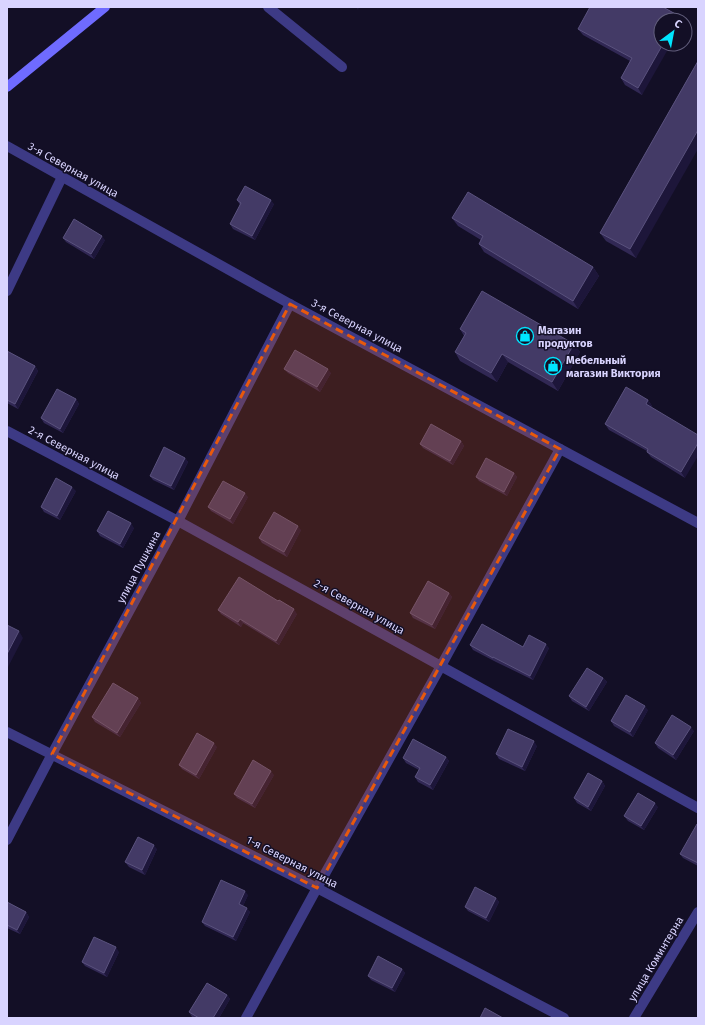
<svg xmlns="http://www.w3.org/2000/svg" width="705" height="1025" viewBox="0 0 705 1025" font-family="'Fira Sans',sans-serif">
<rect width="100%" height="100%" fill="#130f26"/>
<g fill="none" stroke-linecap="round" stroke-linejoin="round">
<g stroke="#3d3a85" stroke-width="10">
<path d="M 268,7 L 342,67"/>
<path d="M 7,146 L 290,304 L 698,523"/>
<path d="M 7,291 L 62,177"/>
<path d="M 7,431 L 178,521 L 698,808"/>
<path d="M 7,732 L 317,888 L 564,1018"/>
<path d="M 7,840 L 52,754 L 178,521 L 290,304"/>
<path d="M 246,1018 L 317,888 L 441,666 L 560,449"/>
<path d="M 634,1018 L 698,912"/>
</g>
<path stroke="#6f6bff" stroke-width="10" d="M 7,87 L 105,7"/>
</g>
<g fill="#312854">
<path d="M 679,16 L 682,20 L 661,20 L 642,95 L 625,85 L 621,78 L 630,61 L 583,35 L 578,29 Z"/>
<path d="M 698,61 L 636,258 L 606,241 L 600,233 Z"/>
<path d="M 237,200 L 274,204 L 255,240 L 233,229 L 230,224 L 240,205 Z"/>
<path d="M 452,218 L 593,267 L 599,276 L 578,309 L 484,252 L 479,244 L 481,240 L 458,226 Z"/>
<path d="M 63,238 L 105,240 L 94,259 L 66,242 Z"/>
<path d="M 460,329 L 574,344 L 580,352 L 558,391 L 508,362 L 497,382 L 460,361 L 455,352 L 464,336 Z"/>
<path d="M 7,351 L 35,366 L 38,371 L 18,409 L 7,403 Z"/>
<path d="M 284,369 L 331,373 L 320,392 L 288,373 Z"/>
<path d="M 76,399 L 79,404 L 63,433 L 44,423 L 41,418 Z"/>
<path d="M 648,400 L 652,406 L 651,407 L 685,478 L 651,457 L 647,452 L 647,451 L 609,430 L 605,424 Z"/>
<path d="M 461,441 L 464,446 L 453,465 L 423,448 L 420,444 Z"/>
<path d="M 185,458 L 188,462 L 174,490 L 153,480 L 150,476 Z"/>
<path d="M 514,473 L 517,477 L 507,496 L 479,481 L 476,477 Z"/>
<path d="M 76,491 L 60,520 L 44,512 L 41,507 Z"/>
<path d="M 248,497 L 233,524 L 211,511 L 208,507 Z"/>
<path d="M 134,528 L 123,548 L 100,536 L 97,531 Z"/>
<path d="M 301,530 L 287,557 L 262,543 L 259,538 Z"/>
<path d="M 449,593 L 452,597 L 435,629 L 413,618 L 410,613 Z"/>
<path d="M 218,610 L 297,614 L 279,645 L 243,623 L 241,627 L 221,614 Z"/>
<path d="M 470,645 L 523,647 L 549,648 L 533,680 L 496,662 L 473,650 Z"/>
<path d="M 603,678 L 607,682 L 589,711 L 572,701 L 569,696 Z"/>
<path d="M 138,698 L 141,703 L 120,737 L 95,722 L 92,717 Z"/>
<path d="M 648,710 L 633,737 L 614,726 L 611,721 Z"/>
<path d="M 694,731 L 676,760 L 658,748 L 655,743 Z"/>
<path d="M 537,746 L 525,771 L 499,759 L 496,754 Z"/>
<path d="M 217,747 L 199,779 L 182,769 L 179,765 Z"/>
<path d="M 446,757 L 449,761 L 433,790 L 418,782 L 415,777 L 419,770 L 406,763 L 403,758 Z"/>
<path d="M 274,775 L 255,808 L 237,798 L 234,794 Z"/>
<path d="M 602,781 L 605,786 L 591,811 L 577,803 L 574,798 Z"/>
<path d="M 658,807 L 644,830 L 628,821 L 624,816 Z"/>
<path d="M 698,825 L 698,866 L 683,858 L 680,854 Z"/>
<path d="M 157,849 L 145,875 L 129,867 L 125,862 Z"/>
<path d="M 248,895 L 243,906 L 250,912 L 236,941 L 205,926 L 202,922 Z"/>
<path d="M 496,898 L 499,902 L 489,922 L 468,911 L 465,907 Z"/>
<path d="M 7,902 L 26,912 L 29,917 L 20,934 L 7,928 Z"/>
<path d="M 119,952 L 107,977 L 85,966 L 82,962 Z"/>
<path d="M 402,969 L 405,973 L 395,992 L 371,980 L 368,976 Z"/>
<path d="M 227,995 L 230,999 L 219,1018 L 194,1018 L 192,1017 L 189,1012 Z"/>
</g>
<g fill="#1d163a">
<path d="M 356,7 L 359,7 L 358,10 Z"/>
<path d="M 679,16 L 682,20 L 677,20 Z"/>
<path d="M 663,44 L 671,44 L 642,95 L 638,88 Z"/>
<path d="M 698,130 L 698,149 L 636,258 L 630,249 Z"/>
<path d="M 271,200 L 274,204 L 255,240 L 252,236 Z"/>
<path d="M 102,236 L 105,240 L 94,259 L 91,254 Z"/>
<path d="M 593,267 L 599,276 L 578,309 L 573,301 Z"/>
<path d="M 574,344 L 580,352 L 558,391 L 552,382 Z"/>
<path d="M 502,354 L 508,362 L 497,382 L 491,373 Z"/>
<path d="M 35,366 L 38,371 L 18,409 L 15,404 Z"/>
<path d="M 328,369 L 331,373 L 320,392 L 317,387 Z"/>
<path d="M 76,399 L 79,404 L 63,433 L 60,429 Z"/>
<path d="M 648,400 L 652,406 L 650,410 L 646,404 Z"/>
<path d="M 461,441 L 464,446 L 453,465 L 450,461 Z"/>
<path d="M 698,443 L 698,456 L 685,478 L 681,472 Z"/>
<path d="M 185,458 L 188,462 L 174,490 L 171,486 Z"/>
<path d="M 514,473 L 517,477 L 507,496 L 504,492 Z"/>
<path d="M 72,487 L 76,491 L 60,520 L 57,516 Z"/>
<path d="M 245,493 L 248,497 L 233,524 L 230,519 Z"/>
<path d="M 131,523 L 134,528 L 123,548 L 120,544 Z"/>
<path d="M 298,526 L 301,530 L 287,557 L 284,552 Z"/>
<path d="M 449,593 L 452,597 L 435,629 L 432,625 Z"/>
<path d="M 294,609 L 297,614 L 279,645 L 276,641 Z"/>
<path d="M 240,619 L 243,623 L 241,627 L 238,622 Z"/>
<path d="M 19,631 L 23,638 L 7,669 L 7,654 Z"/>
<path d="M 546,644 L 549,648 L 533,680 L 530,676 Z"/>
<path d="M 603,678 L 607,682 L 589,711 L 586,707 Z"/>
<path d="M 138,698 L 141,703 L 120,737 L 117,733 Z"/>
<path d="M 645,706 L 648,710 L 633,737 L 630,732 Z"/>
<path d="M 691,727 L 694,731 L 676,760 L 673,755 Z"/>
<path d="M 534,741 L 537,746 L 525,771 L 522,767 Z"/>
<path d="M 214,743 L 217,747 L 199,779 L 196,775 Z"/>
<path d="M 446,757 L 449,761 L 433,790 L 430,785 Z"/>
<path d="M 271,771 L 274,775 L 255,808 L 252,804 Z"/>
<path d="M 602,781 L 605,786 L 591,811 L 588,807 Z"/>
<path d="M 655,803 L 658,807 L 644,830 L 641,826 Z"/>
<path d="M 154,845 L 157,849 L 145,875 L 142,870 Z"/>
<path d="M 245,891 L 248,895 L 242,908 L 239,904 Z"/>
<path d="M 496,898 L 499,902 L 489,922 L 486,918 Z"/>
<path d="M 247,908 L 250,912 L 236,941 L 233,937 Z"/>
<path d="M 26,912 L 29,917 L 20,934 L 17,930 Z"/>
<path d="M 116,947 L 119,952 L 107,977 L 104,973 Z"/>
<path d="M 402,969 L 405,973 L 395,992 L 392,988 Z"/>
<path d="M 227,995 L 230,999 L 219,1018 L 213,1018 Z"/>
</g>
<g fill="#433a66" stroke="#5a527e">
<path d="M 590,7 L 663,7 L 679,16 L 677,20 L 661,20 L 661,44 L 663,44 L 638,88 L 621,78 L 632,58 L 578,29 Z"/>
<path d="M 698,61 L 698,130 L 630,249 L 600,233 Z"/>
<path d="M 245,186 L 271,200 L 252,236 L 230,224 L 241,203 L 237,200 Z"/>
<path d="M 468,192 L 593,267 L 573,301 L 479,244 L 483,236 L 452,218 Z"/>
<path d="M 74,219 L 102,236 L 91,254 L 63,238 Z"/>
<path d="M 482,291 L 574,344 L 552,382 L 502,354 L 491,373 L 455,352 L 466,333 L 460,329 Z"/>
<path d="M 295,350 L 328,369 L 317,387 L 284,369 Z"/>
<path d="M 7,351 L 35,366 L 15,404 L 7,400 Z"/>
<path d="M 626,387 L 648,400 L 646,404 L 698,435 L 698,443 L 681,472 L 647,452 L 648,449 L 605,424 Z"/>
<path d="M 57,389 L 76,399 L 60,429 L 41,418 Z"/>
<path d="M 431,424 L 461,441 L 450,461 L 420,444 Z"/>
<path d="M 164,447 L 185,458 L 171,486 L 150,476 Z"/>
<path d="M 486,458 L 514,473 L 504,492 L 476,477 Z"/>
<path d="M 56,478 L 72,487 L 57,516 L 41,507 Z"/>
<path d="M 223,481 L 245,493 L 230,519 L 208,507 Z"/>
<path d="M 108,511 L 131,523 L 120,544 L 97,531 Z"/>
<path d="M 274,512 L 298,526 L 284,552 L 259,538 Z"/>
<path d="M 239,577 L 278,601 L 279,600 L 294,609 L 276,641 L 240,619 L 238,622 L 218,610 Z"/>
<path d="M 428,581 L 449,593 L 432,625 L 410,613 Z"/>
<path d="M 482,624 L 523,647 L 529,635 L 546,644 L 530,676 L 493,657 L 493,658 L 470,645 Z"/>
<path d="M 7,625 L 19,631 L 7,654 Z"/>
<path d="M 587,668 L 603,678 L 586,707 L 569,696 Z"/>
<path d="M 113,683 L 138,698 L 117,733 L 92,717 Z"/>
<path d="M 626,695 L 645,706 L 630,732 L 611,721 Z"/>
<path d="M 672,715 L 691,727 L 673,755 L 655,743 Z"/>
<path d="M 508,729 L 534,741 L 522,767 L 496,754 Z"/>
<path d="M 197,733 L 214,743 L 196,775 L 179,765 Z"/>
<path d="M 413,739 L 446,757 L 430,785 L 415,777 L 420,768 L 403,758 Z"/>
<path d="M 253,760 L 271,771 L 252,804 L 234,794 Z"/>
<path d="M 588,773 L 602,781 L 588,807 L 574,798 Z"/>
<path d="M 638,793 L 655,803 L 641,826 L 624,816 Z"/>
<path d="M 697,824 L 698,825 L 698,863 L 680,854 Z"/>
<path d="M 138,837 L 154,845 L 142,870 L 125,862 Z"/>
<path d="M 221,880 L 245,891 L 239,904 L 247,908 L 233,937 L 202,922 Z"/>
<path d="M 475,887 L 496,898 L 486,918 L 465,907 Z"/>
<path d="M 7,902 L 26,912 L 17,930 L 7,925 Z"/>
<path d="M 94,937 L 116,947 L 104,973 L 82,962 Z"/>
<path d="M 378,956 L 402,969 L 392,988 L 368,976 Z"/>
<path d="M 207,983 L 227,995 L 213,1018 L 199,1018 L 189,1012 Z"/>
<path d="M 485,1008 L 503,1018 L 480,1018 Z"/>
</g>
<path fill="#e8590c" fill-opacity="0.2" stroke="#e8590c" stroke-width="3" stroke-dasharray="8 5" stroke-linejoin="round" d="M 290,304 L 560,449 L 317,888 L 52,754 Z"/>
<defs>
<g id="shop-ring" transform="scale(0.9)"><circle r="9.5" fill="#130f26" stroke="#00e5ff" stroke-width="1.5"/><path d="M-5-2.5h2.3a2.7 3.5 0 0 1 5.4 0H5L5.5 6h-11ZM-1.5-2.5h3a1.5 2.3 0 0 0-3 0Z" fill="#00e5ff"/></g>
</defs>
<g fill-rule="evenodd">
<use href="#shop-ring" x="525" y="336"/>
<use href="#shop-ring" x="553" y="366"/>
</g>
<g text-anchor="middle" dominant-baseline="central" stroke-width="3" stroke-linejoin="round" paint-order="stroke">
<g font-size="11" fill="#d9d4ff" stroke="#130f26">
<text transform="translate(73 170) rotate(29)">3-я Северная улица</text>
<text transform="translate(357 326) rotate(28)">3-я Северная улица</text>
<text transform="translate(74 453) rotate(28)">2-я Северная улица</text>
<text transform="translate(139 567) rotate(-62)">улица Пушкина</text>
<text transform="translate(359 607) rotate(29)">2-я Северная улица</text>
<text transform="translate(292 862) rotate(27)">1-я Северная улица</text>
<text transform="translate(656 959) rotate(-59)">улица Коминтерна</text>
</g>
<g font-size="11" font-weight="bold" fill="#d9d4ff" stroke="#130f26" text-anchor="start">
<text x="538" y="330">Магазин<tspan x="538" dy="13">продуктов</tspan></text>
<text x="566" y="360">Мебельный<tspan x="566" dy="13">магазин Виктория</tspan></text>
</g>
</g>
<rect width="705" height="1025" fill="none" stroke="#d9d4ff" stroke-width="16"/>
<g transform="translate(673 32) rotate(32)"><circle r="19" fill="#130f26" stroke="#625e7d"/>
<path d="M0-3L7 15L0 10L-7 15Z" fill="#00e5ff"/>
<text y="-6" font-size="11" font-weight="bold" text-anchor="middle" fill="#d9d4ff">С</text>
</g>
</svg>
